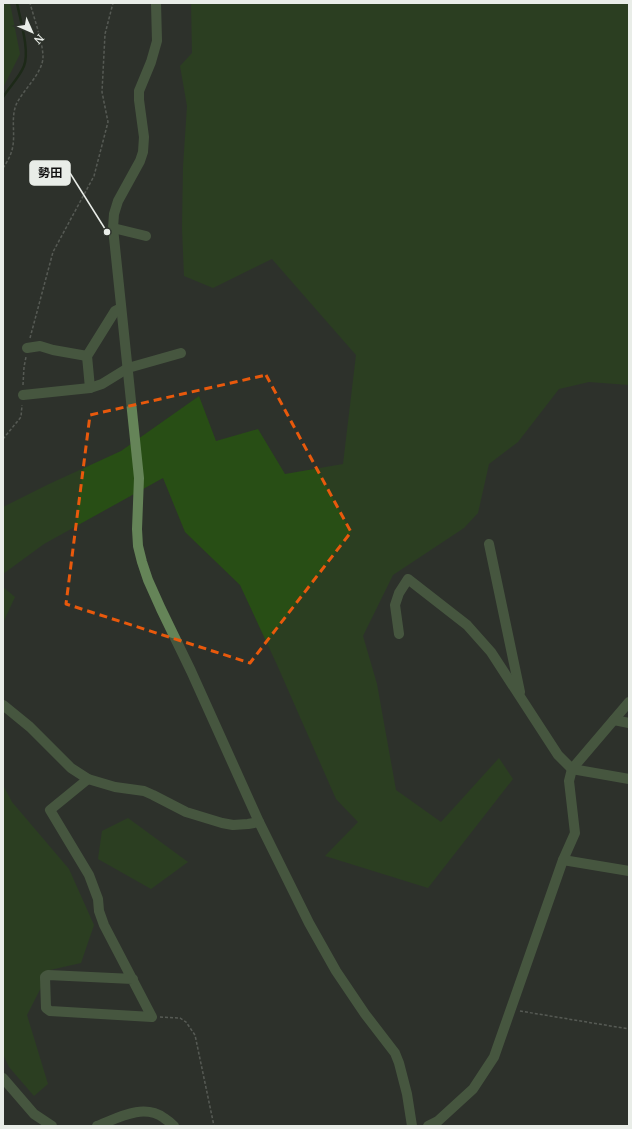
<svg xmlns="http://www.w3.org/2000/svg" width="632" height="1129" viewBox="0 0 632 1129" font-family="'Noto Serif','Noto Sans JP',serif">
<rect width="100%" height="100%" fill="#2d322b"/>
<g fill="#284e15">
<path d="M 3,3 L 10,3 L 20,54 L 3,88 Z"/>
<path d="M 191,3 L 629,3 L 629,385 L 589,382 L 559,389 L 518,442 L 489,464 L 478,513 L 464,528 L 393,575 L 363,636 L 377,684 L 396,790 L 441,822 L 499,758 L 513,779 L 428,888 L 325,856 L 358,822 L 336,799 L 278,667 L 240,585 L 185,532 L 163,478 L 44,544 L 3,574 L 3,507 L 49,484 L 121,451 L 199,396 L 216,441 L 258,429 L 285,474 L 343,464 L 356,355 L 272,259 L 213,288 L 184,276 L 182,228 L 183,167 L 187,106 L 180,66 L 192,53 Z"/>
<path d="M 3,587 L 15,597 L 3,623 Z"/>
<path d="M 3,785 L 12,802 L 69,869 L 94,925 L 81,963 L 50,970 L 27,1015 L 48,1084 L 34,1096 L 9,1067 L 3,1054 Z"/>
<path d="M 128,818 L 188,862 L 151,889 L 98,859 L 102,831 Z"/>
</g>
<g fill="none" stroke-linecap="round" stroke-linejoin="round">
<path stroke="#092001" stroke-width="2.5" d="M 3,97 C 10,86 19,78 24,66 C 30,51 20,19 17,3"/>
<g stroke="#888c86" stroke-width="1.5" stroke-dasharray="3 2" stroke-linecap="butt">
<path d="M 3,168 C 8,161 12,153 13,145 C 15,132 11,118 16,105 C 22,91 43,73 43,57 C 43,43 34,18 30,3"/>
<path d="M 30,338 L 53,252 L 94,176 L 108,122 L 102,92 L 105,34 L 113,3"/>
<path d="M 23,385 L 24,367 L 26,357"/>
<path d="M 3,439 L 21,417 L 22,405"/>
<path d="M 520,1011 L 629,1029"/>
<path d="M 160,1017 L 180,1018 L 186,1022 L 195,1035 L 214,1126"/>
</g>
<g stroke="#658458" stroke-width="10">
<path d="M 156,3 L 157,41 L 151,62 L 139,91 L 139,100 L 144,137 L 143,152 L 140,161 L 118,201 L 114,214 L 113,228 L 139,478 L 137,529 L 138,546 L 142,562 L 148,580 L 161,609 L 191,671 L 259,822 L 309,923 L 336,971 L 365,1014 L 395,1053 L 399,1063 L 407,1094 L 412,1126"/>
<path d="M 113,228 L 146,236"/>
<path d="M 27,348 L 40,346 L 53,350 L 87,356"/>
<path d="M 90,388 L 87,356 L 115,311 L 121,308"/>
<path d="M 23,395 L 90,388 L 102,384 L 128,368 L 181,353"/>
<path d="M 489,544 L 520,692"/>
<path d="M 399,634 L 395,605 L 399,593 L 408,579 L 467,625 L 491,652 L 558,755 L 572,769 L 629,779"/>
<path d="M 3,705 L 30,727 L 71,768 L 88,779 L 115,787 L 144,791 L 153,795 L 186,812 L 222,823 L 233,825 L 248,824 L 259,822"/>
<path d="M 614,720 L 629,723"/>
<path d="M 88,779 L 50,810 L 89,875 L 98,899 L 99,911 L 104,925 L 152,1017 L 50,1011 L 46,1008 L 45,977 L 46,976 L 48,975 L 133,979"/>
<path d="M 563,860 L 629,871"/>
<path d="M 3,1078 L 34,1114 L 52,1126"/>
<path d="M 97,1126 C 118,1118 143,1103 164,1118 C 167,1120 171,1123 174,1126"/>
<path d="M 428,1126 L 438,1121 L 473,1089 L 494,1057 L 563,860 L 575,833 L 569,781 L 572,769 L 629,702"/>
</g>
</g>
<path d="M0 0H632V1129H0ZM 266,375 L 351,532 L 250,663 L 66,604 L 90,415 Z" fill="#2d322b" fill-opacity=".55" fill-rule="evenodd"/>
<path fill="none" stroke="#e8590c" stroke-width="3" stroke-dasharray="8 5" stroke-linejoin="round" d="M 266,375 L 351,532 L 250,663 L 66,604 L 90,415 Z"/>
<path fill="none" stroke="#e9ede8" stroke-width="1.5" d="M107 232L70 173"/>
<circle fill="#e9ede8" stroke="#2d322b" stroke-width="1.5" cx="107" cy="232" r="4"/>
<rect fill="#e9ede8" stroke="#e9ede8" stroke-width="1.5" x="30" y="161" width="40" height="24" rx="4"/>
<g font-size="12" text-anchor="middle" font-weight="bold" fill="#111">
<text x="50" y="177">勢田</text>
</g>
<rect width="632" height="1129" fill="none" stroke="#e9ede8" stroke-width="8"/>
<g transform="translate(32 32) rotate(135)" stroke="#2d322b" stroke-width="3" paint-order="stroke">
<path d="M0-3L7 15L0 10L-7 15Z" fill="#e9ede8"/>
<text y="-6" font-size="11" font-weight="bold" text-anchor="middle" fill="#e9ede8">N</text>
</g>
</svg>
